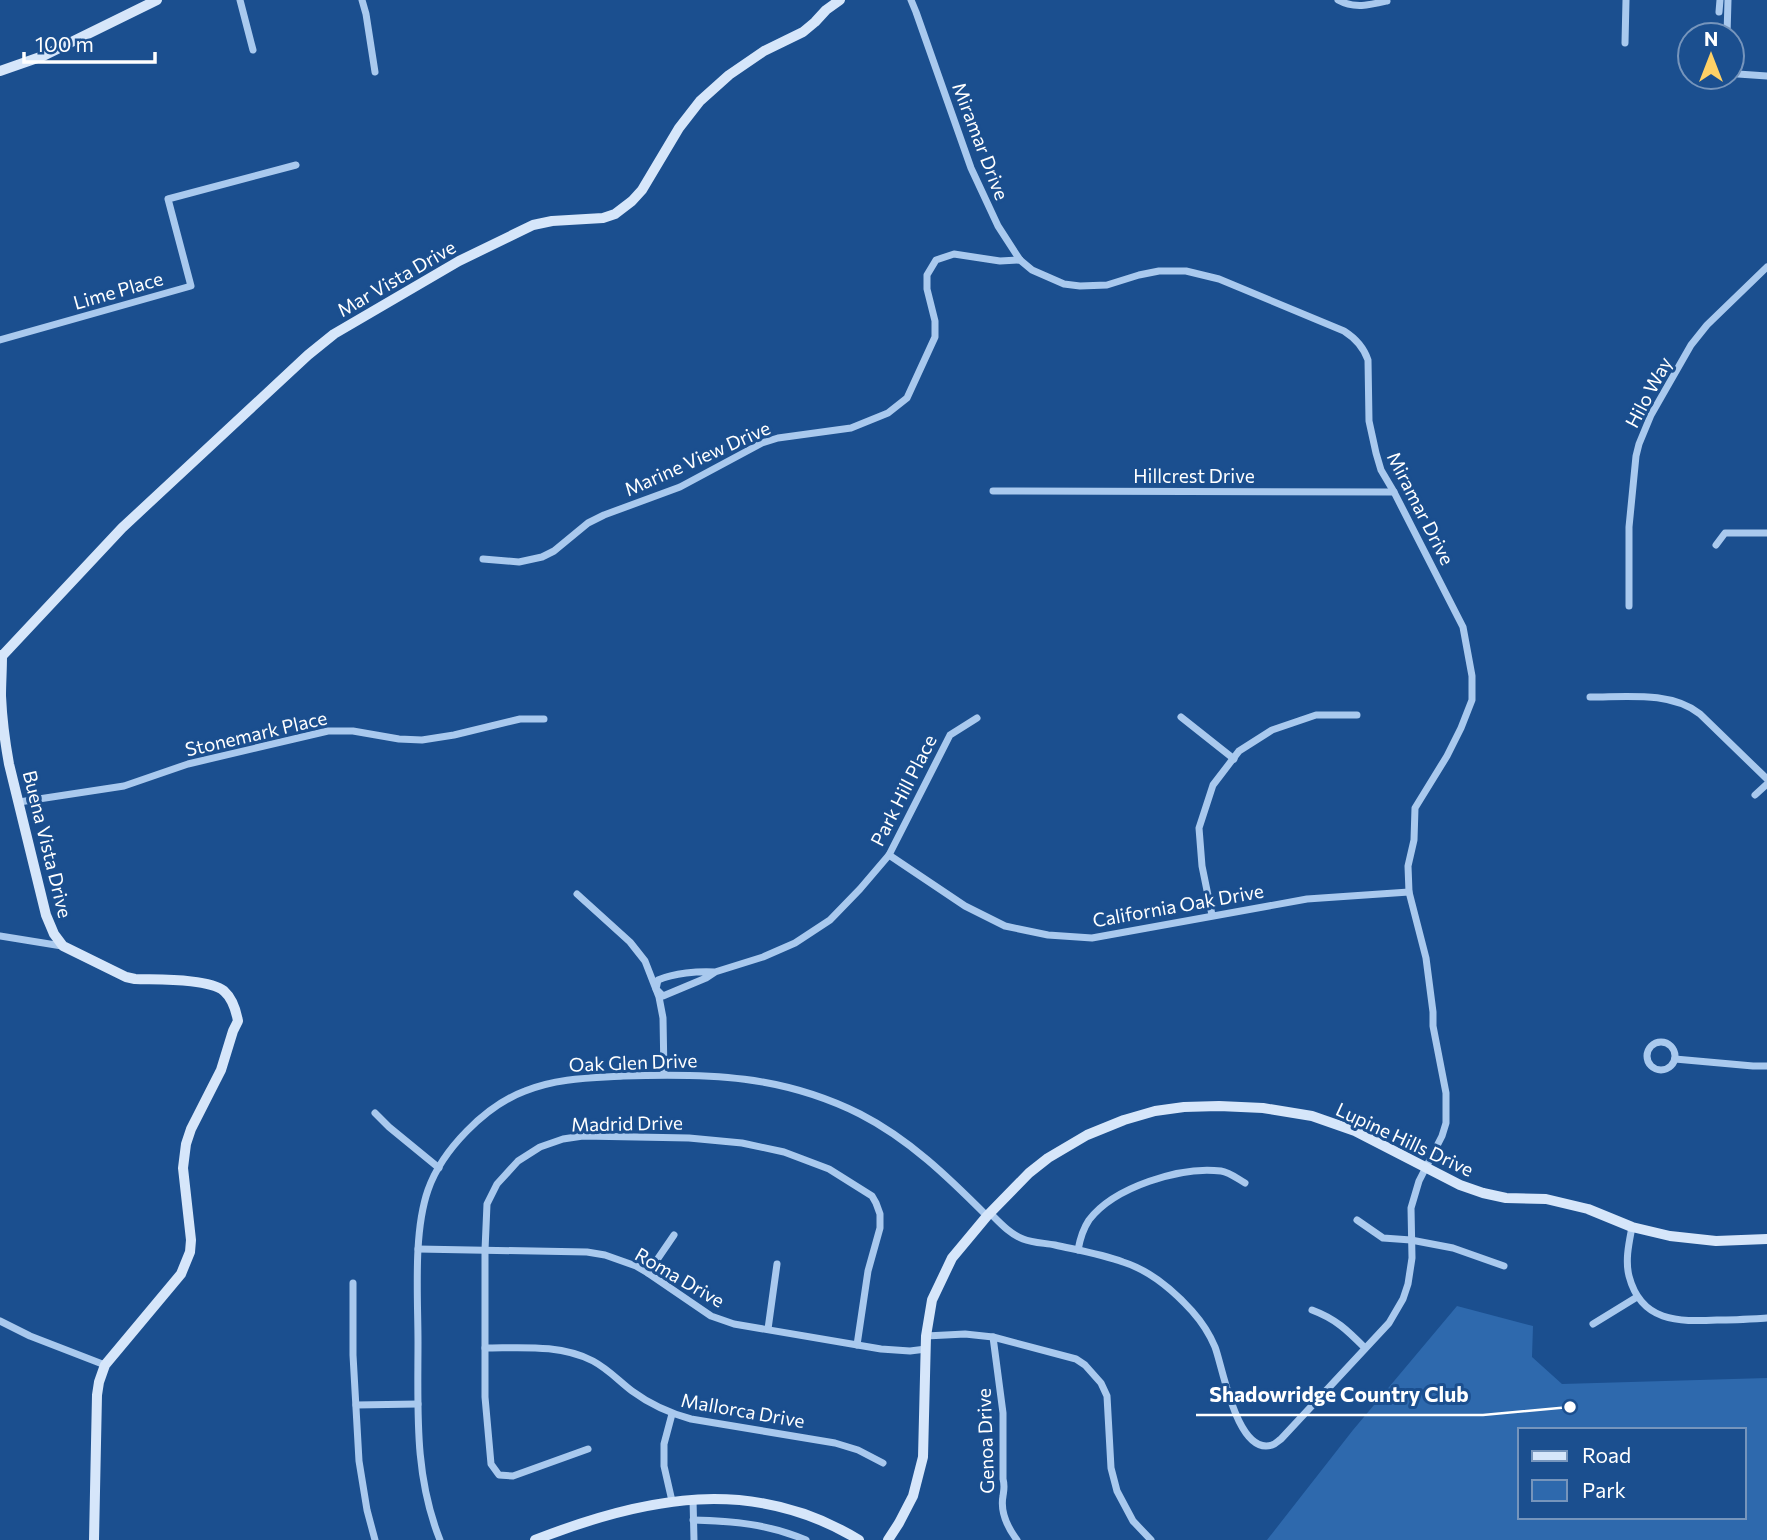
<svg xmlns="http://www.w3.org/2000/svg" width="1767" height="1540" viewBox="0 0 1767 1540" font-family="Commissioner,sans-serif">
<rect width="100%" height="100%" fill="#1b4f8f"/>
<path fill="#2e69ad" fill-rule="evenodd" d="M 1457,1306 L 1533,1326 L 1532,1357 L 1562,1384 L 1767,1378 L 1767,1540 L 1267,1540 L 1353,1430 ZM 1520,1430 L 1744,1430 L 1744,1517 L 1520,1517 Z"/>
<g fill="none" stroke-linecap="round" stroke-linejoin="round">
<g stroke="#a9c9ee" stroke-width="7">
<path d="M 240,0 L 253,50"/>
<path d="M 362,0 L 366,14 L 375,72"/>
<path d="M 911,0 L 916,12 L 971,168 L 998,226 L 1020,260 L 1032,270 L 1064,284 L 1080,286 L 1107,285 L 1139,275 L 1159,271 L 1186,271 L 1219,279 L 1344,331 C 1355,338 1364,348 1368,360 L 1369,421 L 1376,453 L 1381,470 L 1394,492 L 1463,627 L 1472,676 L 1472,700 L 1461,728 L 1447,756 L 1415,808 L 1414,840 L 1408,866 L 1409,892 L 1426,958 L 1433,1012 L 1433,1026 L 1446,1093 L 1446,1123 L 1442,1136 L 1419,1181 L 1411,1208 L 1412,1258 L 1408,1284 L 1403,1299 L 1389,1323 L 1281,1439 C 1278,1441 1276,1444 1272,1445 C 1237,1456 1223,1368 1215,1347 C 1210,1335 1200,1320 1192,1311 C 1173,1290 1149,1270 1123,1262 C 1101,1254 1077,1250 1055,1245 C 1045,1243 1033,1243 1023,1239 C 1010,1234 1000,1223 990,1213"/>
<path d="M 1338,0 C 1354,9 1370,5 1387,1"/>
<path d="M 1719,12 L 1720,0"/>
<path d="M 1727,35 L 1728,0"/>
<path d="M 1625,43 L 1626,0"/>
<path d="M 1732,69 L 1738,74 L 1767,76"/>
<path d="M 0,340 L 191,286 L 168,199 L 296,165"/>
<path d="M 993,491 L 1394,492"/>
<path d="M 1716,545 L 1725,533 L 1767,533"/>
<path d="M 483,559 L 519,562 L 542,557 L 554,551 L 588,523 L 604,515 L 680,487 L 762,443 L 778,438 L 851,428 L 888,413 L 907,398 L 935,337 L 935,321 L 927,289 L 927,275 L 936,260 L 954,254 L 1000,261 L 1020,260"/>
<path d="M 1629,606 L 1629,527 L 1636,456 L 1639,444 L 1651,415 L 1691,345 L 1707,325 L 1767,267"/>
<path d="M 1590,697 C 1626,697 1671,691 1700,714 L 1767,779"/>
<path d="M 1181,717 L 1234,759"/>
<path d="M 1755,795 L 1767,784"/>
<path d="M 19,802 L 124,786 L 188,764 L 328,731 L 353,731 L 399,739 L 422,740 L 454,735 L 520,719 L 544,719"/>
<path d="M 889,855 L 965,906 L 1005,926 L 1048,935 L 1092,938 L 1307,899 L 1409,892"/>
<path d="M 577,894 L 630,942 L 645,961 L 659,997 L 663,1018 L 664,1074"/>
<path d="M 1212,915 L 1202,866 L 1199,828 L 1213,785 L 1239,751 L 1272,730 L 1316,715 L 1357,715"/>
<path d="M 0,936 L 62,946"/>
<path d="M 715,972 C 698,971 674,973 658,980 L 656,989 L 663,996 L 706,978 L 715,972 L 763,957 L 795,943 L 830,920 L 860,889 L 889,855 L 950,735 L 977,718"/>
<circle cx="1661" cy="1056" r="14"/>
<path d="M 1675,1059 L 1753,1066 L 1767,1066"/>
<path d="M 375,1113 L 389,1127 L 439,1168"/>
<path d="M 1357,1220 L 1383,1238 L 1411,1240 L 1453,1248 L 1504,1266"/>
<path d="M 1632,1227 C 1629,1243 1625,1260 1629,1276 C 1641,1322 1678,1322 1717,1320 C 1734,1320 1750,1319 1767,1318"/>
<path d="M 418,1249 L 587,1252 L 605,1255 L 636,1266 L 648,1273 L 711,1316 L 734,1324 L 881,1349 L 910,1351 L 926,1349"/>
<path d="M 1078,1250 C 1080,1239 1083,1229 1089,1220 C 1114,1187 1181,1166 1221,1171 C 1229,1172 1238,1179 1245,1183"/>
<path d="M 648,1273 L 674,1235"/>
<path d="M 353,1283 L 353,1355 L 359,1461 L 367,1510 L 375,1540"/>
<path d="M 1312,1310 C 1336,1319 1347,1330 1365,1348"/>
<path d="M 0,1321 L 30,1336 L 105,1365"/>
<path d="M 1593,1324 L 1637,1297"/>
<path d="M 768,1329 L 777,1264"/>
<path d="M 926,1336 L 965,1334 L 993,1337 L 1076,1359 L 1085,1365 L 1101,1383 L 1107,1396 L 1111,1468 L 1117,1491 L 1133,1521 L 1151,1540"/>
<path d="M 993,1337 L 1003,1413 L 1003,1479 C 1005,1486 1004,1489 1003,1496 C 1000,1512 1008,1528 1017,1540"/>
<path d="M 485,1348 C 521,1348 560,1344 593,1361 C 608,1369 619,1381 632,1391 C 651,1405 669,1413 691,1419 L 835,1443 L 858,1450 L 883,1463"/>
<path d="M 356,1405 L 418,1404"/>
<path d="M 672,1414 L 664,1444 L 664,1466 L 672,1501"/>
<path d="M 588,1449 L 513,1476 L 499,1475 L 491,1464 L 485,1397 L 485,1250 L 487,1204 L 497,1184 L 518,1161 L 540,1147 L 563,1139 L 583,1136 L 689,1138 L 742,1143 L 784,1152 L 829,1169 L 872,1196 L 876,1203 L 880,1214 L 880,1228 L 868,1271 L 857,1345"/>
<path d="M 693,1499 L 694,1540"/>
<path d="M 693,1520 C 733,1521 768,1524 806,1540"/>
<path d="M 440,1540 C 414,1475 418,1411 418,1342 C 418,1297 413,1233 428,1190 C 442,1150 485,1106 525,1091 C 557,1078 590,1078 623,1076 C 709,1073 782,1075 860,1114 C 909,1139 948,1177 987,1216"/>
</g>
<g stroke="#d6e6fa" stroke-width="10">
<path d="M 0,71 L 43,56 L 157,0"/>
<path d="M 0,655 L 2,656 C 2,670 1,683 1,696 C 2,719 5,742 9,764 L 46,915 L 54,934 L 63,946 L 126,977 L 135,979 C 156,980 208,978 224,991 C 233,999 236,1010 238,1021 L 233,1031 L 221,1070 L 191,1129 L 186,1144 L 183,1168 L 191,1240 L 190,1252 L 181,1274 L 105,1365 L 99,1382 L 97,1395 L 94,1540"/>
<path d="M 2,656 L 122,528 L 308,355 L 334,334 L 459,261 L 533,225 L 552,221 L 603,218 L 615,214 L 632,201 L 642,190 L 679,128 L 700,101 L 729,75 L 764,51 L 803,32 L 815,22 L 826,10 L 840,0"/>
<path d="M 535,1540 C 644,1497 753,1475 859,1540"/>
<path d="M 888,1540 L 899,1523 L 913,1496 L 923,1457 L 926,1336 L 932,1300 L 952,1258 L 987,1216 L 1029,1173 L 1048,1158 L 1087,1135 L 1124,1120 L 1155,1111 L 1184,1107 L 1219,1106 L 1263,1108 L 1312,1116 L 1355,1131 L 1460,1185 L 1483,1193 L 1506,1198 L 1546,1199 L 1588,1209 L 1632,1227 L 1670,1236 L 1716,1241 L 1767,1239"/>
</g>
</g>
<g text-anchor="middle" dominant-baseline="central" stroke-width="6" stroke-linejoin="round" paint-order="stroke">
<g font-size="19" fill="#fff" stroke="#1b4f8f">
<text transform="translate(981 141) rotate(69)">Miramar Drive</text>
<text transform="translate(396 278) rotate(-30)">Mar Vista Drive</text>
<text transform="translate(118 290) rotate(-16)">Lime Place</text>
<text transform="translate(1648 392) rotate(-62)">Hilo Way</text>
<text transform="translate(697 458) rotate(-24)">Marine View Drive</text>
<text x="1194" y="475">Hillcrest Drive</text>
<text transform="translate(1421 508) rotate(63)">Miramar Drive</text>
<text transform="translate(256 733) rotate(-13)">Stonemark Place</text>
<text transform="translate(903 790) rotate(-63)">Park Hill Place</text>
<text transform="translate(48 844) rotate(76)">Buena Vista Drive</text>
<text transform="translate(1178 905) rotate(-10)">California Oak Drive</text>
<text transform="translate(633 1062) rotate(-2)">Oak Glen Drive</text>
<text transform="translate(627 1123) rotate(-1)">Madrid Drive</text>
<text transform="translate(1405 1139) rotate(25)">Lupine Hills Drive</text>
<text transform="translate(680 1277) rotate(30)">Roma Drive</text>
<text transform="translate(743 1410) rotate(10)">Mallorca Drive</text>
<text transform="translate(985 1441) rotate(-92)">Genoa Drive</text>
</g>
</g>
<path fill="none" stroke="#fff" stroke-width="2.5" d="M1570 1407L1483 1415H1196"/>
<circle fill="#fff" stroke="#1b4f8f" stroke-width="2.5" cx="1570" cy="1407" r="7"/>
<g font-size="21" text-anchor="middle" font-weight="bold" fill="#fff" stroke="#1b4f8f" stroke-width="6" stroke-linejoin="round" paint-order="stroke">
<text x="1339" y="1402">Shadowridge Country Club</text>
</g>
<rect x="1518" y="1428" width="228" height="91" fill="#1b4f8f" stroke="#7695bc" stroke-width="2"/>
<rect x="1532" y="1451" width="35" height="10" fill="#d6e6fa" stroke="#7695bc" stroke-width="2"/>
<text x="1582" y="1463" font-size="21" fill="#ffffff">Road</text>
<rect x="1532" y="1480" width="35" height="21" fill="#2e69ad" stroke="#7695bc" stroke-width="2"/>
<text x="1582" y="1498" font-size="21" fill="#ffffff">Park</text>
<g transform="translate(1711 56)"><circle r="33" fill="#1b4f8f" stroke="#7695bc" stroke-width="2"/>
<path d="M0-5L12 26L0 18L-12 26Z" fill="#ffd166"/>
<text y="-10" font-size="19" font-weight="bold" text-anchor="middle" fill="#ffffff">N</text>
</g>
<path d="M24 52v10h131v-10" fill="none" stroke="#ffffff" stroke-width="3.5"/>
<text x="35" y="52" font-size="21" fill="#ffffff" stroke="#1b4f8f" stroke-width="5" paint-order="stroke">100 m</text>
</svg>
